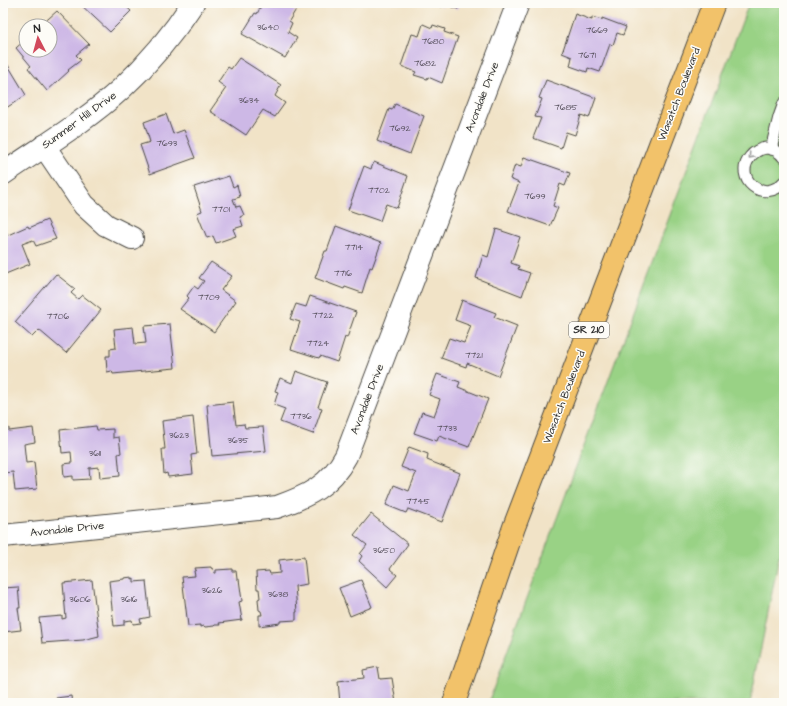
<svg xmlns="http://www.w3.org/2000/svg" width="787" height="706" viewBox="0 0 787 706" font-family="'Architects Daughter',sans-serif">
<rect width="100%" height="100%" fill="#fdfcf7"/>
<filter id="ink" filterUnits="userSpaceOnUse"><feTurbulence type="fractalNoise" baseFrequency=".025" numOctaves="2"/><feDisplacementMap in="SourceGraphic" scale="8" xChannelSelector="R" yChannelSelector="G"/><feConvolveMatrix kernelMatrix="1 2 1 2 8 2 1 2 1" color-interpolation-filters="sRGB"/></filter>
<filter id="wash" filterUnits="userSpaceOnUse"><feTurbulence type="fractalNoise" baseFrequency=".012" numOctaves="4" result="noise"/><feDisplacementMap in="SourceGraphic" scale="16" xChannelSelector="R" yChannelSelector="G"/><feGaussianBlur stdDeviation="0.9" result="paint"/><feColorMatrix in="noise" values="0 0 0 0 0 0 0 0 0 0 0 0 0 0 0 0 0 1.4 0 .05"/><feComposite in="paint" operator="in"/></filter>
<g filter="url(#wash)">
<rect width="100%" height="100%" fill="#f1e3c7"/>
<path fill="#99d285" stroke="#627e58" d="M 749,3 L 784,3 L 784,532 L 750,703 L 488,703 Z"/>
<g id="blocks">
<g fill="#cdb8e6">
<path d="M 79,3 L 122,3 L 131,11 L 110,32 Z"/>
<path d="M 261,3 L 300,3 L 289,21 L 292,23 L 288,32 L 297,38 L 285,58 L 242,34 L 255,13 L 257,14 L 261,6 L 260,5 Z"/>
<path d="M 432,3 L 460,3 L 458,9 L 443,4 L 442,7 Z"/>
<path d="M 57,11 L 89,44 L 76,55 L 81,60 L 68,70 L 69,71 L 47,91 L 28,68 L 31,66 L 16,48 L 26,39 L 26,50 L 50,50 L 50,26 L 40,26 Z"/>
<path d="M 575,14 L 592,20 L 592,17 L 602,20 L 602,18 L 626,27 L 623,35 L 617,33 L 613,45 L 610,44 L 600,72 L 588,68 L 587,72 L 570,66 L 572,57 L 562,53 Z"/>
<path d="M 423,24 L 432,28 L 433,25 L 445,29 L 444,32 L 458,37 L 442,83 L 428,77 L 427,79 L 414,75 L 416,72 L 401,66 L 412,34 L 419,36 Z"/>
<path d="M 3,57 L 26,95 L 3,110 Z"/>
<path d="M 239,58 L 281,85 L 275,96 L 285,103 L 275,117 L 263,110 L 246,135 L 210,111 L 226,88 L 218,82 L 228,67 L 231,69 Z"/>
<path d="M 546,80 L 596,98 L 589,118 L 581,115 L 575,135 L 566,132 L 561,148 L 533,138 L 541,118 L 535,117 L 542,99 L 539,98 Z"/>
<path d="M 395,104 L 424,116 L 410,154 L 377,141 L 389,109 L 392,110 Z"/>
<path d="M 166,114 L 173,134 L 184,130 L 195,158 L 150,174 L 140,145 L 150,142 L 144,122 Z"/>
<path d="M 524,157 L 570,173 L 565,186 L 560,184 L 553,206 L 558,208 L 550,226 L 508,211 L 519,183 L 510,179 L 515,165 L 521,167 Z"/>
<path d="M 374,162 L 408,176 L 397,208 L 386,204 L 380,221 L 348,210 L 364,166 L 371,169 Z"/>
<path d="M 229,176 L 233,187 L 237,185 L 240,197 L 233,199 L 236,207 L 240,206 L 244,215 L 240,217 L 243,226 L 233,229 L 236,236 L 216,243 L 213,236 L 207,238 L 197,213 L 202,211 L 194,187 Z"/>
<path d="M 47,220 L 56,239 L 36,246 L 33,240 L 22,244 L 30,264 L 3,275 L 3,233 L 6,232 L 8,235 L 28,226 L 29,228 Z"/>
<path d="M 336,226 L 381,243 L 372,268 L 370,267 L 362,293 L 345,287 L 344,289 L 315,278 L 325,251 L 327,251 Z"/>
<path d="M 496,229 L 520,237 L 511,263 L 519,266 L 518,269 L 530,273 L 522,296 L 476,278 L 483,255 L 488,257 Z"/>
<path d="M 211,262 L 232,276 L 221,290 L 236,301 L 214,332 L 180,309 L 189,298 L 187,296 L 194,286 L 198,289 L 204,281 L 199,278 Z"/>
<path d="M 56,274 L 75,289 L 71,293 L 78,299 L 82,295 L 101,310 L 66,353 L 39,330 L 32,337 L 15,322 Z"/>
<path d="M 310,296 L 356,312 L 347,338 L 345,337 L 337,362 L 320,356 L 319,358 L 291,349 L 300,322 L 290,319 L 296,304 L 306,307 Z"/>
<path d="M 462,300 L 496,313 L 494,317 L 517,326 L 498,376 L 467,363 L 466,367 L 441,358 L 449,338 L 464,343 L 471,326 L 455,320 Z"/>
<path d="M 170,324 L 175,368 L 113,374 L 112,371 L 107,372 L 106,356 L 110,356 L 110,349 L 116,348 L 114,329 L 133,327 L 135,344 L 146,343 L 144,326 Z"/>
<path d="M 296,371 L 327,382 L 318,407 L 322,408 L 313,434 L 280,422 L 285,409 L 274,405 L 278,392 L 275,391 L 280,378 L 292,383 Z"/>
<path d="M 437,374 L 460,382 L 458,387 L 488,399 L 469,447 L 439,436 L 437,441 L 414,433 L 422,412 L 434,416 L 437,408 L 440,399 L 429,395 Z"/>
<path d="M 233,402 L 236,425 L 244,424 L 245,428 L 263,427 L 266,451 L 212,456 L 207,405 Z"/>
<path d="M 193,417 L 197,454 L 191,455 L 193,474 L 168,477 L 167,473 L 164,474 L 162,449 L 165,449 L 162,421 Z"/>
<path d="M 96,426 L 97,430 L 113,429 L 113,438 L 119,437 L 121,453 L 118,454 L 120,476 L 100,478 L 99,467 L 89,468 L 90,479 L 73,480 L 73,476 L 64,477 L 63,464 L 72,463 L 71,452 L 62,453 L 60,430 Z"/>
<path d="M 9,428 L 9,431 L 33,428 L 35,442 L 24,444 L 26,463 L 34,462 L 37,489 L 15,491 L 13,472 L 3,473 L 3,429 Z"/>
<path d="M 409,447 L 428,454 L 427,460 L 460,473 L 442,522 L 408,509 L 406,513 L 386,505 L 394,485 L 409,491 L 416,473 L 401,467 Z"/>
<path d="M 371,514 L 408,544 L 390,569 L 397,575 L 387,587 L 359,561 L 362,556 L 360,554 L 367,545 L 354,535 Z"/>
<path d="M 304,557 L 307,584 L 295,586 L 297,612 L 296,612 L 296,620 L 280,621 L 280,623 L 259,626 L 259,615 L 262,615 L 261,611 L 259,610 L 258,599 L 260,598 L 259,589 L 257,589 L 256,572 L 269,571 L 270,574 L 280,573 L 279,560 Z"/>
<path d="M 211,567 L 211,568 L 213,569 L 214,573 L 216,573 L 216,570 L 232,569 L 232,571 L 236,571 L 237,579 L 239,579 L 242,601 L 239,602 L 242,620 L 219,623 L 220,625 L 215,625 L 214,626 L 205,627 L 204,626 L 200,627 L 200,625 L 188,626 L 182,577 L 195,576 L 194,571 L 196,570 L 195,568 Z"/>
<path d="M 132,577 L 132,579 L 134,578 L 134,582 L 146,581 L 150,617 L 140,619 L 141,623 L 133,624 L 132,620 L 124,621 L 124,625 L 114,626 L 109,581 L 124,579 L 124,578 Z"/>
<path d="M 92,580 L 99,636 L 83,640 L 42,643 L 39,618 L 62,616 L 62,619 L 66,618 L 63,583 Z"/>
<path d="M 361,580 L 372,607 L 350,616 L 339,588 Z"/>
<path d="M 18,587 L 20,608 L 18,608 L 21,630 L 3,632 L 3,588 Z"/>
<path d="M 378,667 L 380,679 L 392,678 L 396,703 L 340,703 L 338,681 L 364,678 L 363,670 Z"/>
<path d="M 71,696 L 72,703 L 57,703 L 56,698 Z"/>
</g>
</g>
</g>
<g filter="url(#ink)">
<use href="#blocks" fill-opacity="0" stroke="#494742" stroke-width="1"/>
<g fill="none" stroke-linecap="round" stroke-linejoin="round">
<g stroke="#494742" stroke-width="13">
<g id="lane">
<path d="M 771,149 L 779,117 L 784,103"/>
<path d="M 784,158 C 780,152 773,148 766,148 C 759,149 754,152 750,157 C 733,178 763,205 784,182"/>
</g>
</g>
<g stroke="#494742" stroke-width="24">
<g id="street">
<path d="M 44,146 L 84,205 L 106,225 L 132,238"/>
<path d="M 3,174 C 42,147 86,121 121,89 C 149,63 173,34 193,3"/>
<path d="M 3,536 L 277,507 C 308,496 330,486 346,456 L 518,3"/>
</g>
</g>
<g stroke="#494742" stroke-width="24">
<path id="primary" d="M 454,703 L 514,527 L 714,3"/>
</g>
<use href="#lane" stroke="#fff" stroke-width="11"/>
<use href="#street" stroke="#fff" stroke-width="22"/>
<use href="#primary" stroke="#f2c26a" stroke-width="22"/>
</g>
<defs><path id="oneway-chevron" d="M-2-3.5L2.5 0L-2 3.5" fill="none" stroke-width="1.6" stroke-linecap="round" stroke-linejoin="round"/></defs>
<use stroke="#a0a0a0" href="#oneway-chevron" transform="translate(751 156) rotate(132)"/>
</g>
<g text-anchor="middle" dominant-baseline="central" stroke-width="3" stroke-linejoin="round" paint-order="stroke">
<g font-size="9" fill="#544e5a">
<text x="268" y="27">3640</text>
<text x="597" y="30">7669</text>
<text x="433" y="41">7680</text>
<text x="587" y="55">7671</text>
<text x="425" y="63">7682</text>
<text x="249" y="100">3634</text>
<text x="566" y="107">7685</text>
<text x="400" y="128">7692</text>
<text x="167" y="143">7693</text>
<text x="379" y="190">7702</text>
<text x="535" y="196">7699</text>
<text x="221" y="209">7701</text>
<text x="354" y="247">7714</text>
<text x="343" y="273">7716</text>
<text x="209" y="297">7709</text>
<text x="323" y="315">7722</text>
<text x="58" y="316">7706</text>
<text x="318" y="343">7724</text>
<text x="474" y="355">7721</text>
<text x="301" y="416">7736</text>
<text x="447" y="428">7733</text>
<text x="179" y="435">3623</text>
<text x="238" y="440">3635</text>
<text x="95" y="453">3611</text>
<text x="418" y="501">7745</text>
<text x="384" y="550">3650</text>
<text x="212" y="590">3626</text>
<text x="278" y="594">3638</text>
<text x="80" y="599">3606</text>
<text x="129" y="599">3616</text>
</g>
<rect fill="#fdfcf7" stroke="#6a6a68" stroke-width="1" x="569" y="322" width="40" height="16" rx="3"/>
<g font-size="10" font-weight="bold" fill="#2b2b2b">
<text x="589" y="330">SR 210</text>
</g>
<g font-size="11" fill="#2b2b2b" stroke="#fdfcf7">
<text transform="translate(679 94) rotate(-69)">Wasatch Boulevard</text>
<text transform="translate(482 97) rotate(-69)">Avondale Drive</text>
<text transform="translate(79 120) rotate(-36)">Summer Hill Drive</text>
<text transform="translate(564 397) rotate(-69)">Wasatch Boulevard</text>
<text transform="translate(367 399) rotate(-69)">Avondale Drive</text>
<text transform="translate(67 529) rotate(-6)">Avondale Drive</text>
</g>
</g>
<rect width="787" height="706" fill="none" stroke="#fdfcf7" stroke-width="16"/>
<g transform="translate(38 38) rotate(354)"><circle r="19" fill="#fdfcf7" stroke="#a9a8a5"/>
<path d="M0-3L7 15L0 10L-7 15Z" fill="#d1495b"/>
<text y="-6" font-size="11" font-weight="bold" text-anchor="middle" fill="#2b2b2b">N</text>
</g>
</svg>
